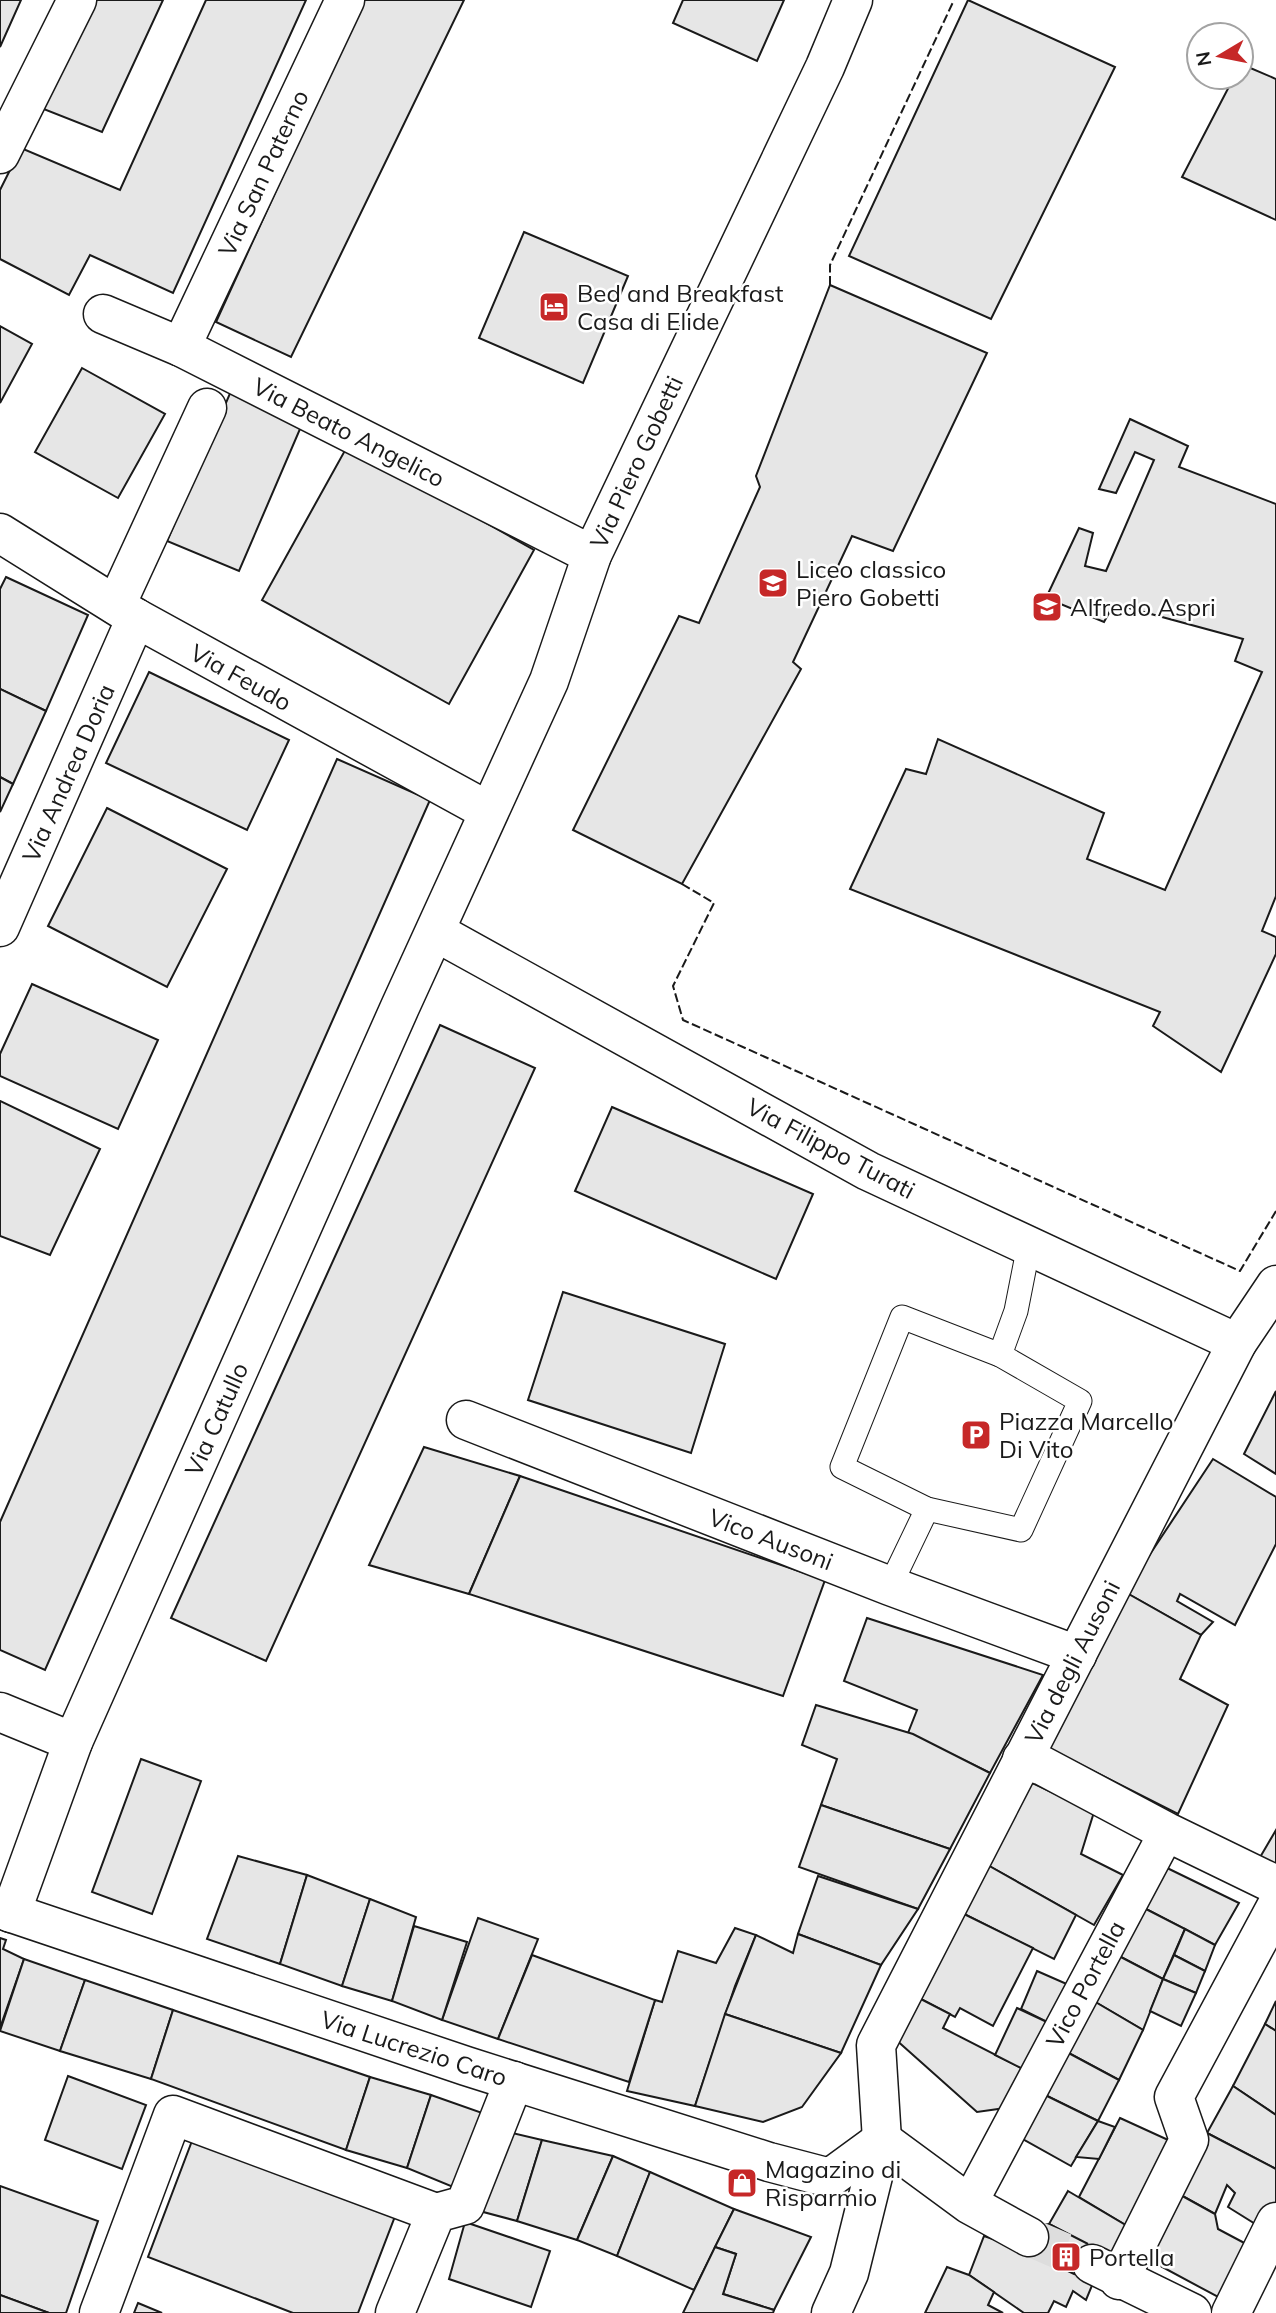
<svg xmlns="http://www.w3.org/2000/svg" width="1276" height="2313" viewBox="0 0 1276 2313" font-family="Mulish,sans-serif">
<rect width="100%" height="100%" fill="#fff"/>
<g fill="#e6e6e6" stroke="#1a1a1a" stroke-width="2">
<path d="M 0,0 L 21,0 L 0,47 Z"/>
<path d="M 89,0 L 163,0 L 102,132 L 41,108 Z"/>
<path d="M 206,0 L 306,0 L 173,293 L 90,255 L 69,295 L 0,259 L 0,190 L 21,148 L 120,190 Z"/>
<path d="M 363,0 L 464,0 L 291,357 L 216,322 Z"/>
<path d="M 683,0 L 784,0 L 757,61 L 673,23 Z"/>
<path d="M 968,0 L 1115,67 L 991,319 L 849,256 Z"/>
<path d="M 1241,64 L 1276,79 L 1276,220 L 1182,177 L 1234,77 L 1241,77 Z"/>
<path d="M 524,232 L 628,276 L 583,383 L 479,338 Z"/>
<path d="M 830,285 L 987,353 L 893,551 L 852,536 L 793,662 L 801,669 L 682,884 L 573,830 L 679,616 L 699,623 L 760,487 L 756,476 Z"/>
<path d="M 0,326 L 32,344 L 0,403 Z"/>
<path d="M 82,368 L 165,414 L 118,498 L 35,452 Z"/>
<path d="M 231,391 L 303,422 L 239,571 L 167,541 Z"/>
<path d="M 1130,419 L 1188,446 L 1179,467 L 1276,504 L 1276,896 L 1262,931 L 1276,937 L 1276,954 L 1221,1072 L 1153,1026 L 1160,1012 L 850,889 L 906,769 L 926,774 L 938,739 L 1104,813 L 1087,859 L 1165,890 L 1262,672 L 1235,661 L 1243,639 L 1114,604 L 1104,622 L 1046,598 L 1079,528 L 1093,533 L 1085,566 L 1106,571 L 1154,460 L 1135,452 L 1116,493 L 1099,489 Z"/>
<path d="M 348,445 L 534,550 L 449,704 L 262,600 Z"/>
<path d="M 6,577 L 88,615 L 46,711 L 0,689 L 0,589 Z"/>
<path d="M 149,672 L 289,740 L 247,830 L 106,763 Z"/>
<path d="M 0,689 L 46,711 L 13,784 L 0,777 Z"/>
<path d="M 337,759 L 430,800 L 45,1670 L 0,1650 L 0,1522 Z"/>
<path d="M 0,777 L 13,784 L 0,812 Z"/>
<path d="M 107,808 L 227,869 L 167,987 L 48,926 Z"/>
<path d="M 32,984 L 158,1040 L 118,1129 L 0,1076 L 0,1054 Z"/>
<path d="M 440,1025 L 535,1068 L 266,1661 L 171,1618 Z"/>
<path d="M 0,1101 L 100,1149 L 50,1255 L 0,1236 Z"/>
<path d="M 612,1107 L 813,1194 L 776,1279 L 575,1191 Z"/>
<path d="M 563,1292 L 725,1344 L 691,1453 L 528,1400 Z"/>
<path d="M 1276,1391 L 1276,1474 L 1244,1454 Z"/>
<path d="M 424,1447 L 520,1476 L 469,1594 L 369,1565 Z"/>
<path d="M 1213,1459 L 1276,1497 L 1276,1544 L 1235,1625 L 1180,1594 L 1177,1601 L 1213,1622 L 1201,1635 L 1125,1592 Z"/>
<path d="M 520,1476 L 825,1580 L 783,1696 L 469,1594 Z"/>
<path d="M 1125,1592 L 1201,1635 L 1180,1679 L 1228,1705 L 1178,1814 L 1042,1745 Z"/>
<path d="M 867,1618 L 1043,1675 L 990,1773 L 908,1733 L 917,1710 L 844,1681 Z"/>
<path d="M 816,1705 L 913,1734 L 990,1773 L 950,1849 L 821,1805 L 837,1759 L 802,1745 Z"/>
<path d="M 141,1759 L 201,1781 L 152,1914 L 92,1892 Z"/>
<path d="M 1026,1780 L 1094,1812 L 1081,1854 L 1123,1875 L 1094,1925 L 984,1863 Z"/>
<path d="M 821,1805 L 950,1849 L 918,1909 L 799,1867 Z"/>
<path d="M 1276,1830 L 1276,1868 L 1259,1859 Z"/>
<path d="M 238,1856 L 307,1875 L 280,1964 L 207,1939 Z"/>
<path d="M 984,1863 L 1076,1915 L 1054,1959 L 960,1912 Z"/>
<path d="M 1163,1866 L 1239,1903 L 1215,1945 L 1144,1908 Z"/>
<path d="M 307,1875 L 370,1899 L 342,1986 L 280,1964 Z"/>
<path d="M 818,1876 L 918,1909 L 881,1965 L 798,1934 Z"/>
<path d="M 370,1899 L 416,1917 L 392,2001 L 342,1986 Z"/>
<path d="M 1144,1908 L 1185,1929 L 1163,1979 L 1117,1955 Z"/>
<path d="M 960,1912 L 1033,1948 L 993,2026 L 960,2008 L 955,2017 L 915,1996 Z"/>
<path d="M 478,1918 L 538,1939 L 498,2039 L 442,2020 Z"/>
<path d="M 414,1926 L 467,1942 L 442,2020 L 392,2001 Z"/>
<path d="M 735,1928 L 756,1935 L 735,1986 L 695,2106 L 627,2091 L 655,2000 L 662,2002 L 678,1951 L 716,1963 Z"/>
<path d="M 1185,1929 L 1215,1945 L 1205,1971 L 1174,1955 Z"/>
<path d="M 798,1934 L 881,1965 L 841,2053 L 725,2014 L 756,1935 L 793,1953 Z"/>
<path d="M 0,1938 L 6,1940 L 3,1949 L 24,1959 L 0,2028 Z"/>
<path d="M 532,1955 L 655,2000 L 629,2082 L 498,2039 Z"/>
<path d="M 1117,1955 L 1163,1979 L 1143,2030 L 1092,2000 Z"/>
<path d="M 1174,1955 L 1205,1971 L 1196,1993 L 1163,1979 Z"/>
<path d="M 24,1959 L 85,1980 L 60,2051 L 0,2031 Z"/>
<path d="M 1037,1971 L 1069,1985 L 1049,2023 L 1021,2009 Z"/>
<path d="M 1163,1979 L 1196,1993 L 1181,2026 L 1150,2011 Z"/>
<path d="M 85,1980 L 173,2010 L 151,2079 L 60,2051 Z"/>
<path d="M 915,1996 L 950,2014 L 943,2028 L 1025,2070 L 1005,2108 L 977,2112 L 894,2038 Z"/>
<path d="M 1092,2000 L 1143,2030 L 1119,2080 L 1063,2050 Z"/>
<path d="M 1276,2001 L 1276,2031 L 1265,2024 Z"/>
<path d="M 1017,2008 L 1049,2023 L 1025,2070 L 995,2055 Z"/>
<path d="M 173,2010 L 370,2077 L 346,2150 L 151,2079 Z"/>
<path d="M 725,2014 L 841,2053 L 802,2107 L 763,2122 L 695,2106 Z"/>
<path d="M 1265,2024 L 1276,2031 L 1276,2115 L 1233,2086 Z"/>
<path d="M 1063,2050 L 1119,2080 L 1098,2121 L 1043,2094 Z"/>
<path d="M 68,2076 L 146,2105 L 122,2169 L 45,2140 Z"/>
<path d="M 370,2077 L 431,2095 L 407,2168 L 346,2150 Z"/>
<path d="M 1233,2086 L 1276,2115 L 1276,2169 L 1207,2133 Z"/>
<path d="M 1043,2094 L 1098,2121 L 1071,2166 L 1021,2138 Z"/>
<path d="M 431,2095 L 488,2115 L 458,2189 L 407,2168 Z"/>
<path d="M 1120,2118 L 1177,2144 L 1134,2230 L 1079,2197 Z"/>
<path d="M 1098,2121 L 1115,2127 L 1099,2159 L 1076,2157 Z"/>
<path d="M 504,2131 L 542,2140 L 517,2221 L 472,2209 Z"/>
<path d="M 195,2133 L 397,2211 L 358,2313 L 293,2313 L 148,2257 Z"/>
<path d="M 1207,2133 L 1276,2169 L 1276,2202 L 1265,2230 L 1228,2207 L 1235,2193 L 1227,2185 L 1215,2214 L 1177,2193 Z"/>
<path d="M 542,2140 L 613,2156 L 577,2240 L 517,2221 Z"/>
<path d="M 613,2156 L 650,2172 L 617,2256 L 577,2240 Z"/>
<path d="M 650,2172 L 734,2209 L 694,2290 L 617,2256 Z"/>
<path d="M 0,2186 L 98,2221 L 66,2313 L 49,2313 L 0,2295 Z"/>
<path d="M 1068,2191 L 1134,2230 L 1116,2260 L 1049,2224 Z"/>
<path d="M 1177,2193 L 1215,2214 L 1218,2229 L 1250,2246 L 1220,2298 L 1140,2255 Z"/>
<path d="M 734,2209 L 811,2237 L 774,2310 L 723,2294 L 736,2254 L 715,2247 Z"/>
<path d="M 465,2222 L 550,2251 L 531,2307 L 449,2279 Z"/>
<path d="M 1049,2224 L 1098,2249 L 1086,2281 L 1022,2249 L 1034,2226 Z"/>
<path d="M 984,2236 L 1022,2249 L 1093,2283 L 1086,2300 L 1073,2291 L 1066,2307 L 1054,2301 L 1048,2313 L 1024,2313 L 969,2275 Z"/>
<path d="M 715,2247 L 736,2254 L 723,2294 L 774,2310 L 773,2313 L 683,2313 Z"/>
<path d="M 947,2267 L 969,2275 L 994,2292 L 988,2305 L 1003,2313 L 925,2313 Z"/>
<path d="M 0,2295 L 49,2313 L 0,2313 Z"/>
<path d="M 138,2303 L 162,2313 L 134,2313 Z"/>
</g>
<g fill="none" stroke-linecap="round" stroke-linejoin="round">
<path stroke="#ddd" stroke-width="38" stroke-dasharray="38 19" stroke-linecap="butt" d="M 1029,2237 L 1092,2264"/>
<g stroke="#1a1a1a" stroke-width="25">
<g id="service">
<path d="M 902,1317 L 1000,1355 L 1080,1401 L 1021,1530 L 927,1509 L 842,1467 Z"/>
<path d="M 1000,1355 L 1016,1311 L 1029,1245"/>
<path d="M 890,1586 L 927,1509"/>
</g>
</g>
<g stroke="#1a1a1a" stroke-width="38">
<path id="pedestrian" d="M 969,2204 L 1167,1832"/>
</g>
<g stroke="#1a1a1a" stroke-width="41">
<g id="minor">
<path d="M 0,154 L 77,0"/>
<path d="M 103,314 L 181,347 L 592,555"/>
<path d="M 181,347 L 345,0"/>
<path d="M 0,533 L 136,618 L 488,811"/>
<path d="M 116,605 L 207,408"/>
<path d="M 0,927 L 136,618"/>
<path d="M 436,932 L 868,1171 L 1237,1343"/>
<path d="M 466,1420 L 890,1586 L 1077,1655"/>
<path d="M 0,1712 L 73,1742"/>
<path d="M 1022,1759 L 1043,1766 L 1167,1832 L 1276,1885"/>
<path d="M 0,1909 L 466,2066 L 769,2162 L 830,2178 L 882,2140 L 969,2204 L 1029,2237"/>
<path d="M 11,1913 L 73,1742 L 400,1007 L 549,681 L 592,555 L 825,67 L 853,0"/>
<path d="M 1092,2264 L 1192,2313"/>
<path d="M 1119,2280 L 1189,2140 L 1174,2097 L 1276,1907"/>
<path d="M 99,2313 L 173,2115 L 436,2213"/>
<path d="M 395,2313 L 436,2213 L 465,2205 L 514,2081"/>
<path d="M 1231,2313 L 1276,2222"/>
</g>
</g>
<g stroke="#1a1a1a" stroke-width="41">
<path id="tertiary" d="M 831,2313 L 849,2273 L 882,2140 L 876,2045 L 1237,1343 L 1276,1285"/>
</g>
<use href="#service" stroke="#fff" stroke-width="23"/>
<use href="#pedestrian" stroke="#fff" stroke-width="35"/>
<use href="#minor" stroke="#fff" stroke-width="38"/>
<use href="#tertiary" stroke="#fff" stroke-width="38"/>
<g stroke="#1a1a1a" stroke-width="2" stroke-dasharray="9 3.5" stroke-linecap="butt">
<path d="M 830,285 L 830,265 L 954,0"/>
<path d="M 682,884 L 714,903 L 673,986 L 683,1020 L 1240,1271 L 1276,1211"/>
</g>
</g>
<defs>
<g id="hotel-square" transform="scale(1.575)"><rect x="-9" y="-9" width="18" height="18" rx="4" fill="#c62828" stroke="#fff"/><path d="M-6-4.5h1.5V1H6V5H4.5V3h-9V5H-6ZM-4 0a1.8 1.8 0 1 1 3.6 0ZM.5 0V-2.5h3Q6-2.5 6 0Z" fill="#fff"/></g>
<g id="university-square" transform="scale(1.575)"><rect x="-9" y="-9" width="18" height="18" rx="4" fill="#c62828" stroke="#fff"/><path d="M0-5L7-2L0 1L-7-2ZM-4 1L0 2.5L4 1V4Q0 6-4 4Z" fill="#fff"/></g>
<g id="school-square" transform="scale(1.575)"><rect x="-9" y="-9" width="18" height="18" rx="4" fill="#c62828" stroke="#fff"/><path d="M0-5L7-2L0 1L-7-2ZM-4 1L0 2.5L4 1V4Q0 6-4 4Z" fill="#fff"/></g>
<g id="parking-square" transform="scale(1.575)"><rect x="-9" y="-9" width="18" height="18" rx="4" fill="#c62828" stroke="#fff"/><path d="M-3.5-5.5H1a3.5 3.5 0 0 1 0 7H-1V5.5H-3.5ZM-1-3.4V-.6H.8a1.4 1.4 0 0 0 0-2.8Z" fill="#fff"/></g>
<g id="shop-square" transform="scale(1.575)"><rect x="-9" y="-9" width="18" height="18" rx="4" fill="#c62828" stroke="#fff"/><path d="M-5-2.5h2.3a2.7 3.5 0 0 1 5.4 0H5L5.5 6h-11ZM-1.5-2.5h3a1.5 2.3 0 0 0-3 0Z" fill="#fff"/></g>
<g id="building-square" transform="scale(1.575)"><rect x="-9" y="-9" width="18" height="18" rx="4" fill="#c62828" stroke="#fff"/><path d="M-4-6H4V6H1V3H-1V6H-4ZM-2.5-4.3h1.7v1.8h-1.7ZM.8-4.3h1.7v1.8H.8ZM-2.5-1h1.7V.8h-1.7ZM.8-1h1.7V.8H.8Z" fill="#fff"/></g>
</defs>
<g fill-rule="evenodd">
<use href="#hotel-square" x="554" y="307"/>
<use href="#university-square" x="773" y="583"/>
<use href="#school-square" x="1047" y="607"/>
<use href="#parking-square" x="976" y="1435"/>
<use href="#shop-square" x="742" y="2183"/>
<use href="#building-square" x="1066" y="2257"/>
</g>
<g text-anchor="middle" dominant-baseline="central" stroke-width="5" stroke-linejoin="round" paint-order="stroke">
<g font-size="24" fill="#1a1a1a" stroke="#fff">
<text transform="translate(263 173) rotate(-65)">Via San Paterno</text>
<text transform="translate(349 432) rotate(27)">Via Beato Angelico</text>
<text transform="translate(636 462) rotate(-65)">Via Piero Gobetti</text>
<text transform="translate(241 677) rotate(29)">Via Feudo</text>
<text transform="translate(68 773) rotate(-66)">Via Andrea Doria</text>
<text transform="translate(831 1148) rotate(28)">Via Filippo Turati</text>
<text transform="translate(216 1419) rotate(-66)">Via Catullo</text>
<text transform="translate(771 1539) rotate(21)">Vico Ausoni</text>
<text transform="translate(1072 1662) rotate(-63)">Via degli Ausoni</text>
<text transform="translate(1085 1984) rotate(-62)">Vico Portella</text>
<text transform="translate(414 2048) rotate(18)">Via Lucrezio Caro</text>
</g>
<g font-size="24" fill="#1a1a1a" stroke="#fff" text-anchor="start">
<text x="577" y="293">Bed and Breakfast<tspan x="577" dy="28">Casa di Elide</tspan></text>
<text x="796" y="569">Liceo classico<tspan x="796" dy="28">Piero Gobetti</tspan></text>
<text x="1070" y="607">Alfredo Aspri</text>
<text x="999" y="1421">Piazza Marcello<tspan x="999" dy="28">Di Vito</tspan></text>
<text x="765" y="2169">Magazino di<tspan x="765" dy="28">Risparmio</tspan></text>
<text x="1089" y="2257">Portella</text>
</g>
</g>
<g transform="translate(1220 56) rotate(260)"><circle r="33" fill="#ffffff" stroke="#a3a3a3" stroke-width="2"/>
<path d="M0-5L12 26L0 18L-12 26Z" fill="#c62828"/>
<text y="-10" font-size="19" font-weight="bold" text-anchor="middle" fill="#1a1a1a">N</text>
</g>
</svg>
